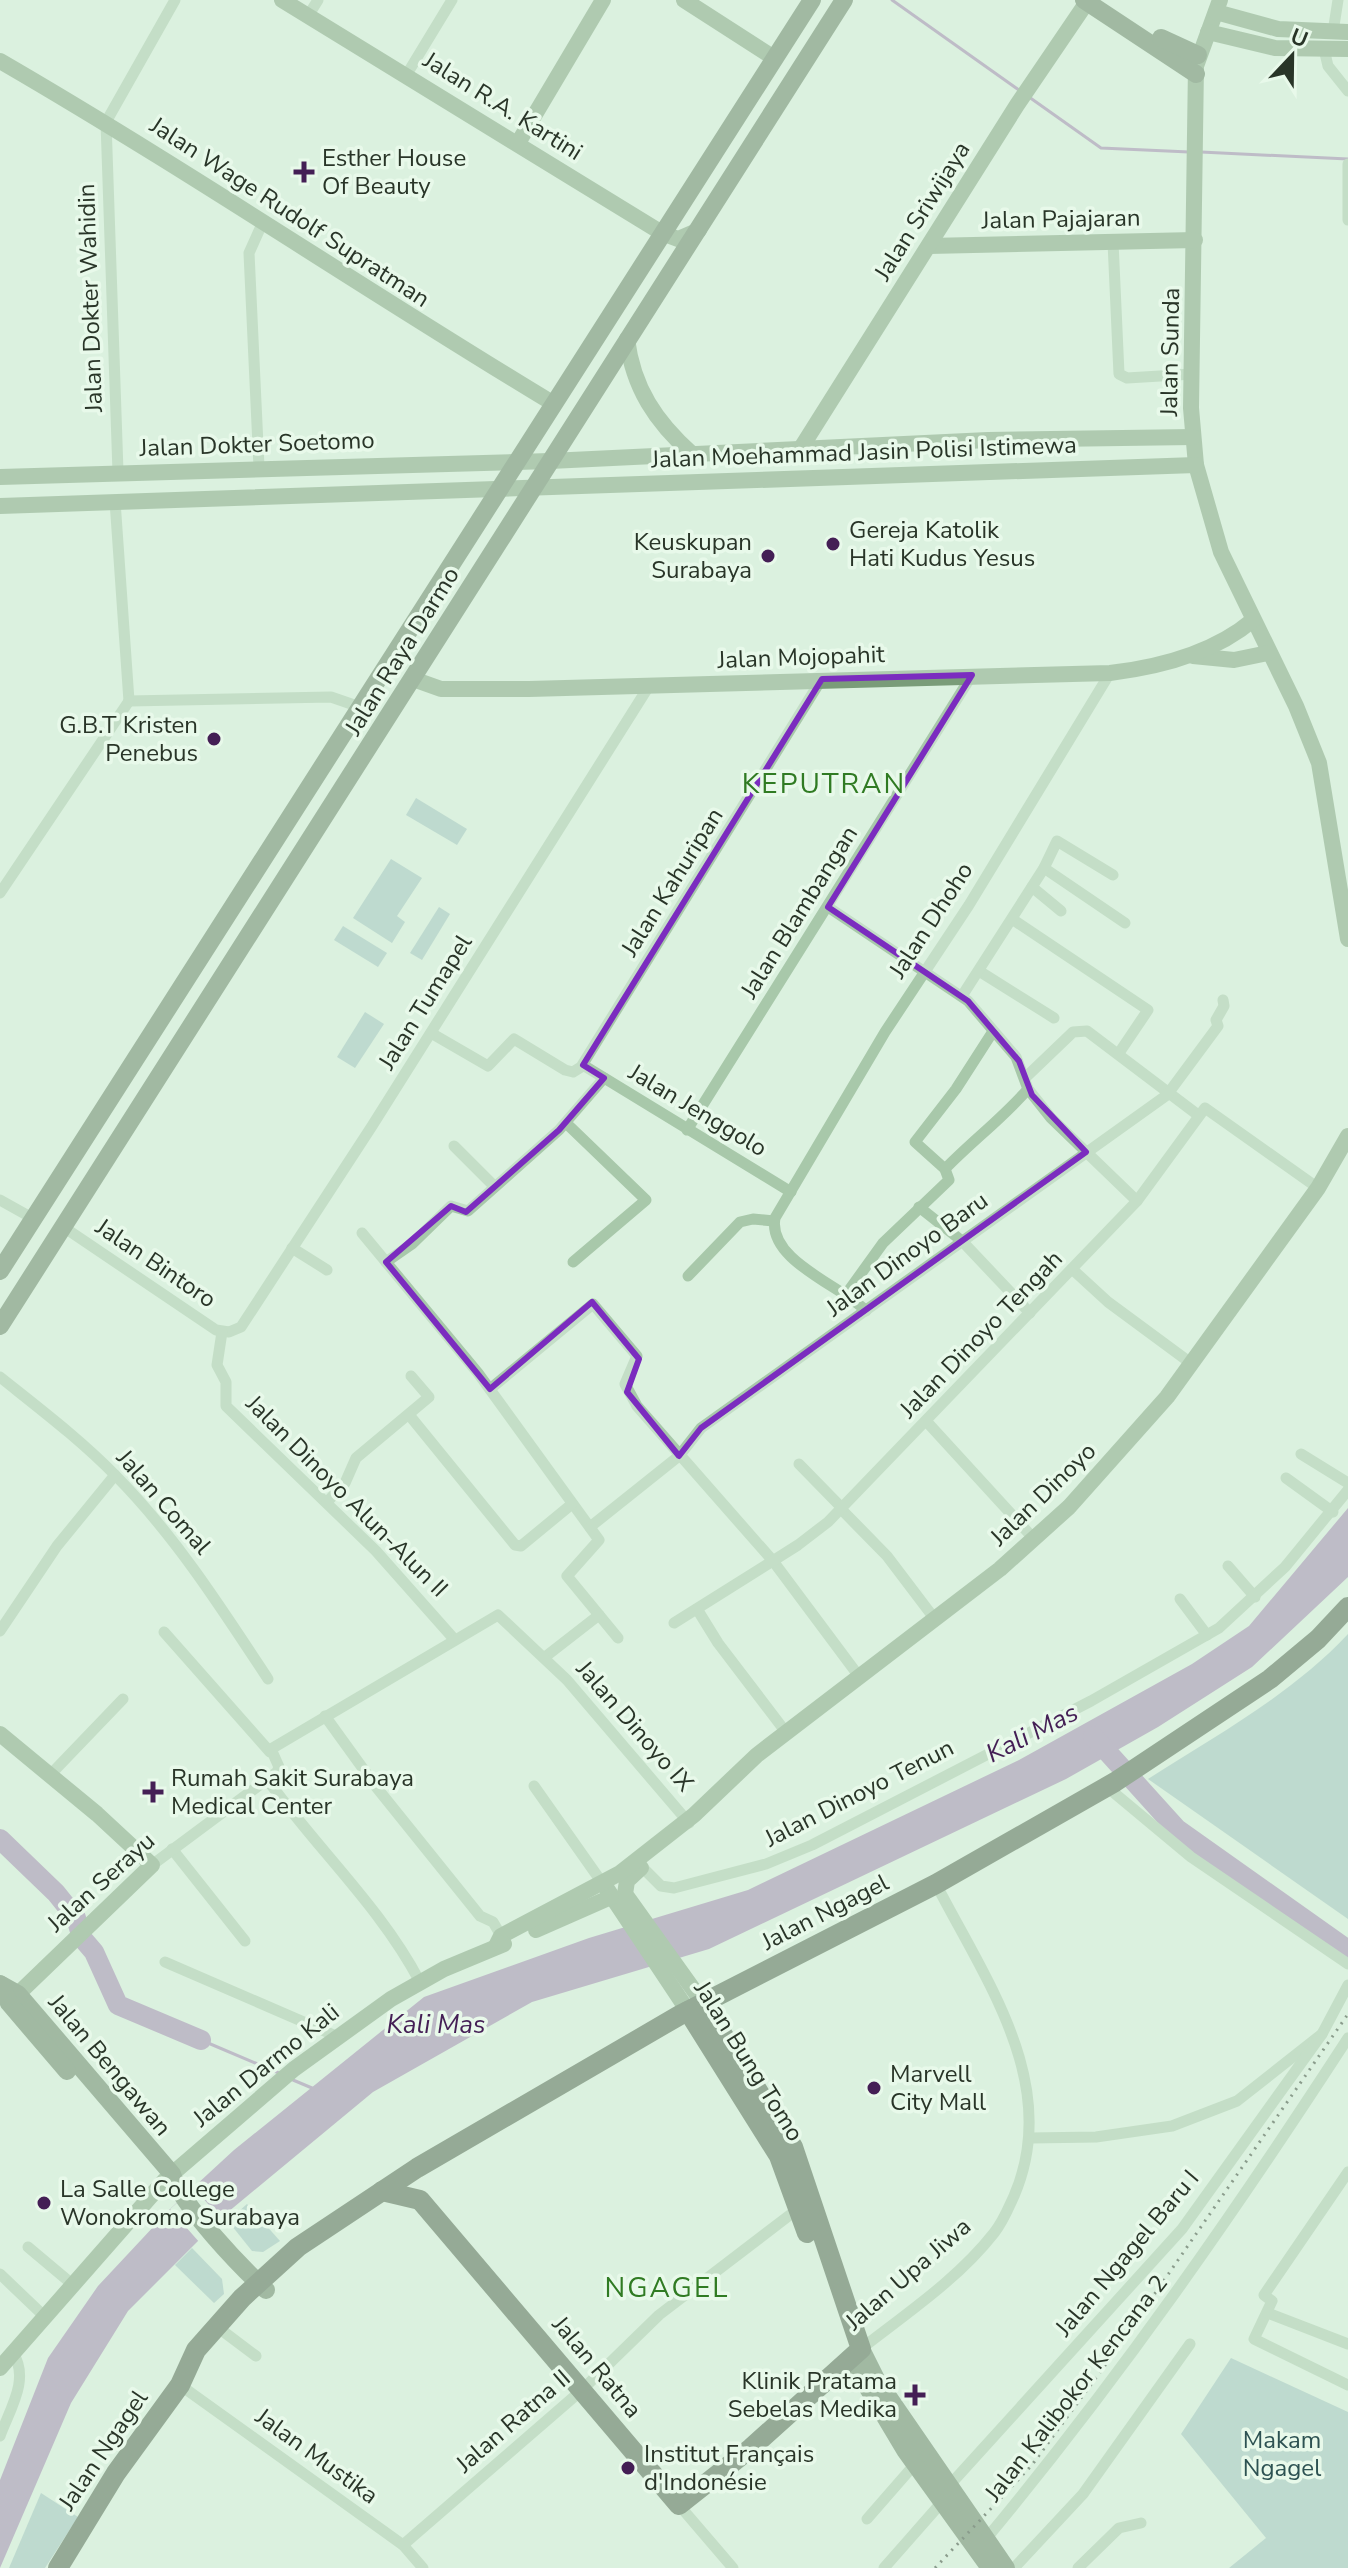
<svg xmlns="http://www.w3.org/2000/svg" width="1348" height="2568" viewBox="0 0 1348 2568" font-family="'Nunito Sans',sans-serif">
<rect width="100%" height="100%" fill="#dbf1df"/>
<g fill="#9cbfbd">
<path d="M 416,798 L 467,829 L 457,845 L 406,815 Z"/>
<path d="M 391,859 L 422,878 L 397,916 L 405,922 L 392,943 L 353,918 Z"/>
<path d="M 439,907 L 450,914 L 422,960 L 410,953 Z"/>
<path d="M 343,926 L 387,953 L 378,967 L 334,940 Z"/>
<path d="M 365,1012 L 384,1024 L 355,1068 L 337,1057 Z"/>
<path d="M 1348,1634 L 1348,1919 L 1148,1779 C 1217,1735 1292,1694 1348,1634 Z"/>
<path d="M 247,2204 L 280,2241 L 263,2252 L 252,2251 L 228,2221 Z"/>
<path d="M 192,2248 L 222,2279 L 224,2294 L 214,2303 L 175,2265 Z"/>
<path d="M 1231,2358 L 1348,2412 L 1348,2568 L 1229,2568 L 1266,2538 L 1181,2434 Z"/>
<path d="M 41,2493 L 78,2517 L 45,2568 L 9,2568 Z"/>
</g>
<path fill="#9c7cac" d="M 1348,1508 L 1348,1577 L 1252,1667 L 1158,1727 L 1066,1779 L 709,1949 L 532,2002 L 373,2092 L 222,2217 L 128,2311 L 71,2403 L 0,2568 L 0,2480 L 48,2358 L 98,2286 L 170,2209 L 234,2150 L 424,1997 L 589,1938 L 748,1890 L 1019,1760 L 1192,1664 L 1249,1626 Z"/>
<path fill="#dbf1df" d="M 194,2188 L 223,2221 L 200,2243 L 170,2209 Z"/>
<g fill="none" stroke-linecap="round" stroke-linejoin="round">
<g stroke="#9c7cac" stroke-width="3">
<path d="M 892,0 L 1019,90"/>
<path d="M 1029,97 L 1101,148 L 1189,152"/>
<path d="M 1201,152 L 1348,159"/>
<path d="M 201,2040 L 279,2073"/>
<path d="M 293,2080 L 312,2088"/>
</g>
<g stroke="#9c7cac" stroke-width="20">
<path d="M 1093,1736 L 1177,1829 L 1348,1950"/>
<path d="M 0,1839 L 56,1893 L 76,1918 L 82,1938 L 94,1952 L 118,2005 L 201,2040"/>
</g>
<g stroke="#a8c8aa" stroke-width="11">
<path d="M 308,16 L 318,0"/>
<path d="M 1333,32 L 1338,0"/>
<path d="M 1324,49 L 1328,66 L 1348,91"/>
<path d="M 407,74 L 452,0"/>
<path d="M 1348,164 L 1348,220"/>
<path d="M 1113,242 L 1119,374 L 1127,378 L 1193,374"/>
<path d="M 259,467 L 249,253 L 262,224"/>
<path d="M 118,472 L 106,122 L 175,0"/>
<path d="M 115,501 L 129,701"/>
<path d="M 129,701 L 331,697 L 360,707"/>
<path d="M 1044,868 L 1125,923"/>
<path d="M 1032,887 L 1061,911"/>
<path d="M 0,893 L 129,701"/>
<path d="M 828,907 L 968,1001 L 1016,1057 L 1028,1089 L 1051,1118 L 1137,1201"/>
<path d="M 1012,919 L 1148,1010 L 1119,1053"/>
<path d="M 979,971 L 1054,1018"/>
<path d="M 962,996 L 1044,868 L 1057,841 L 1113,875"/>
<path d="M 431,1033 L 488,1066 L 514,1039 L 565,1070 L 573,1072 L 581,1067 L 821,680"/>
<path d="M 583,1065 L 791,1192"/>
<path d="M 1025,1078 L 1073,1032 L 1087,1031 L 1198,1115"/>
<path d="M 566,1123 L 646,1200 L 573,1262"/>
<path d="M 687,1130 L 972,675"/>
<path d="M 454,1146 L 494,1186"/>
<path d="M 945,1169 L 915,1142 L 956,1089 L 992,1033"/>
<path d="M 0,1200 L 34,1219"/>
<path d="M 919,1207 L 962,1241 L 1030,1313"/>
<path d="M 62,1226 L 216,1330 L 229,1332 L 241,1327 L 372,1126 L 649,686"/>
<path d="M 362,1233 L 478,1373 L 599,1540 L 567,1576 L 618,1638"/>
<path d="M 292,1248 L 327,1270"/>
<path d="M 386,1262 L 412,1244 L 451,1206 L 468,1211 L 559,1130 L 604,1078"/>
<path d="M 1072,1269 L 1108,1302 L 1192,1364"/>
<path d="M 688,1276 L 740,1222 L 753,1219 L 774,1221"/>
<path d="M 847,1293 L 883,1243 L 949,1180 L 945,1169 C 972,1141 1003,1118 1028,1089"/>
<path d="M 866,1311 C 844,1287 767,1261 775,1218 L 885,1032 L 969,905 L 1110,673"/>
<path d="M 222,1332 L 217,1365 L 226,1382 L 226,1406 L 376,1551 L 454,1639"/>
<path d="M 0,1377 C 40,1409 81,1440 117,1477 C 176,1537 222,1609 268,1679"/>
<path d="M 490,1389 L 593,1304 L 637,1356 L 625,1384 L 637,1406 L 773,1561 L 858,1675"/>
<path d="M 410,1416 L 515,1545 L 521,1546 L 572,1504"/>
<path d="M 927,1422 L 1034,1539"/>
<path d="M 1301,1454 L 1348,1483"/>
<path d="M 799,1464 L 842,1508"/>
<path d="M 1286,1478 L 1333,1512"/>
<path d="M 327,1502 L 345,1483 L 356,1458 L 429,1397 L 411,1376"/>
<path d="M 841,1509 L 887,1556 L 934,1618"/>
<path d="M 590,1527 L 679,1456 L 701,1428 L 1167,1095 L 1218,1026 L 1216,1020 L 1224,1006 L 1223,1000"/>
<path d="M 1228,1566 L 1255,1597"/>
<path d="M 1180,1599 L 1207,1635"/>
<path d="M 697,1609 L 718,1643 L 785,1731"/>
<path d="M 674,1623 L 798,1545 L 828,1522 L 1137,1201 L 1205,1108 L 1318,1188"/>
<path d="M 0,1631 L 57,1546 L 115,1475"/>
<path d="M 164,1632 L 270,1752"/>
<path d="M 545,1657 L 599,1615"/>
<path d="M 325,1716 L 377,1788 L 480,1916 L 493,1922 L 503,1939"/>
<path d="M 51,1774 L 123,1699"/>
<path d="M 267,1779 C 316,1848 380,1906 420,1982"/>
<path d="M 534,1786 L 603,1884"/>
<path d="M 1107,1787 L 1191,1857 L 1348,1964"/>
<path d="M 172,1849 L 245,1941"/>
<path d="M 152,1865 L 277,1772 L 279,1767 L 271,1749 L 498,1615 L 567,1680 L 689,1823"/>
<path d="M 642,1867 L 661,1886 L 674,1888 L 766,1864 L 812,1845 L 1091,1701 L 1219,1628 L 1285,1567 L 1348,1490"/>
<path d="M 165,1962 L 336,2036"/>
<path d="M 1031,2138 L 1096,2137 L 1172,2126 L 1237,2101 L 1322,2034 L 1348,1985"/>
<path d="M 1348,2172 L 1264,2295 L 1272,2301 L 1254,2339 L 1348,2385"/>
<path d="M 28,2247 L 72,2284"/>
<path d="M 0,2274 L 44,2316"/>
<path d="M 1268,2313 L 1348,2344"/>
<path d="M 224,2332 L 256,2356"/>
<path d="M 861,2349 C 907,2313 958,2279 994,2233 C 1003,2222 1008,2209 1014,2196 C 1062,2085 986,1981 936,1884"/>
<path d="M 180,2385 L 403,2545 L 423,2568"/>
<path d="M 0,2436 C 10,2409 30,2379 13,2353"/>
<path d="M 948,2487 L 1182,2229 L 1322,2034"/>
<path d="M 679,2505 L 733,2568"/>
<path d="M 867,2519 L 915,2464"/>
<path d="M 986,2539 C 1119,2379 1235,2212 1348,2038"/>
<path d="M 403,2545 L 583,2389 L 659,2315 L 799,2208"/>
<path d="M 884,2568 L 942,2502"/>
<path d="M 1014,2568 L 1083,2494 L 1190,2344"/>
<path d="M 1078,2568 L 1119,2528 L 1141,2523"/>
</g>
<g stroke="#7a9c79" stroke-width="16">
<path d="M 282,0 L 662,233 L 678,239 L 699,230"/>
<path d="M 684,0 L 774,58"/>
<path d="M 1220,0 L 1196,66 L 1191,408 L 1196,465 L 1221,552 L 1296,706 L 1319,763 L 1348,939"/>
<path d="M 1216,12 L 1278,29 L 1348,32"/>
<path d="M 1208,32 L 1275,48 L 1348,49"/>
<path d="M 0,61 C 188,170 368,292 554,404"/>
<path d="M 518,143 L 603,0"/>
<path d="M 929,246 L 1195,240"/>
<path d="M 627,339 C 633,388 656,422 692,454"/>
<path d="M 801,448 L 1017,105 L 1087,2"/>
<path d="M 0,477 L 550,461 L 988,440 L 1193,437"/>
<path d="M 0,506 L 1196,465"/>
<path d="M 1193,656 L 1234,660 L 1268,653"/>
<path d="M 413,679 L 441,689 L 529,689 L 1110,673 C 1160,667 1214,653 1253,620"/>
<path d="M 0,1734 L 97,1814 L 152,1865 L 18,1994"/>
<path d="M 641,1868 L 627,1881 L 625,1894 L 703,2003"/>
<path d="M 607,1889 L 688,2011"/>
<path d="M 536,1930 L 611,1897"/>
<path d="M 497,1944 L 501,1936 L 620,1873 L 694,1815 L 757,1755 L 1000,1569 L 1069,1507 L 1167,1397 L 1318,1188 L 1348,1136"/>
<path d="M 0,2368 L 165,2180 L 294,2069 L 391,1999 L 444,1969 L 504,1944"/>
</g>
<g stroke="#5b775a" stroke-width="18">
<path d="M 1084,0 L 1196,74"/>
<path d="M 1161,38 L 1198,55"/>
<path d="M 0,1271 L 812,0"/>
<path d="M 0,1326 L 844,0"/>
<path d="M 0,1984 L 18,1994 L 172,2174 C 181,2205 241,2267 266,2290"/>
<path d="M 1,1985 L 9,2003 L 67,2071"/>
<path d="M 861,2349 L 876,2379 L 1006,2568"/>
<path d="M 850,2358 L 905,2450 L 990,2568"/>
</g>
<g stroke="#41563f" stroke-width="20">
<path d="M 688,2011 L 779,2156 L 807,2233"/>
<path d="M 382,2191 L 420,2200 L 679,2505 L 751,2448 L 861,2349 L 793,2147 L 703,2003"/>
<path d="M 58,2568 L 116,2473 L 180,2385 L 196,2350 L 242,2298 L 298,2247 L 417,2168 L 680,2015 L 936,1884 L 1115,1782 L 1270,1679 L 1318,1639 L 1348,1607"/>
</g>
<path stroke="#293528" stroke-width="3" stroke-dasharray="2 6" stroke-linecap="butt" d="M 935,2568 L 1032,2465 L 1109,2360 L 1348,2014"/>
</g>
<path d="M0 0H1348V2568H0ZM 972,675 L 828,907 L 968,1001 L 1019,1061 L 1032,1095 L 1086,1152 L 701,1428 L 679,1456 L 627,1392 L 639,1359 L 592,1302 L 490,1389 L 386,1262 L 451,1206 L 466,1212 L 559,1130 L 604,1078 L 583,1065 L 822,679 Z" fill="#dbf1df" fill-opacity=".55" fill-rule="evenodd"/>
<path fill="none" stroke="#7b2cbf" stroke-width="6" stroke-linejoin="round" d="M 972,675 L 828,907 L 968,1001 L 1019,1061 L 1032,1095 L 1086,1152 L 701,1428 L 679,1456 L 627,1392 L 639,1359 L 592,1302 L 490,1389 L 386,1262 L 451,1206 L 466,1212 L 559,1130 L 604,1078 L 583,1065 L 822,679 Z"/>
<g fill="#441f55" stroke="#e8f9ea" stroke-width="3">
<path d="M300 160h8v8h8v8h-8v8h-8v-8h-8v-8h8z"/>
<circle cx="833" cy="544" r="8"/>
<circle cx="768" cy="556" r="8"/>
<circle cx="214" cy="739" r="8"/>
<path d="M149 1780h8v8h8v8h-8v8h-8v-8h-8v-8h8z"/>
<circle cx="874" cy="2088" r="8"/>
<circle cx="44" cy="2203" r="8"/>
<path d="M911 2383h8v8h8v8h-8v8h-8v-8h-8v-8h8z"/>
<circle cx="628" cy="2468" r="8"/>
</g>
<g text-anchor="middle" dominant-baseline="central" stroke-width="7" stroke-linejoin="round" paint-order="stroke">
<g font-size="24" fill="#293528" stroke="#e8f9ea">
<text transform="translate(503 106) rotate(32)">Jalan R.A. Kartini</text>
<text transform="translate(922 211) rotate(-58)">Jalan Sriwijaya</text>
<text transform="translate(290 212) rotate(33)">Jalan Wage Rudolf Supratman</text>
<text transform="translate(1061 219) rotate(-1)">Jalan Pajajaran</text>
<text transform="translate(90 298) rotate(-92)">Jalan Dokter Wahidin</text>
<text transform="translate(1170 352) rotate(-89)">Jalan Sunda</text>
<text transform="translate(257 444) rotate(-2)">Jalan Dokter Soetomo</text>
<text transform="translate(864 452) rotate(-2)">Jalan Moehammad Jasin Polisi Istimewa</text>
<text transform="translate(402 651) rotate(-58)">Jalan Raya Darmo</text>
<text transform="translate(801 657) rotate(-2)">Jalan Mojopahit</text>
<text transform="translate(672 882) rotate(-58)">Jalan Kahuripan</text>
<text transform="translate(799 912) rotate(-58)">Jalan Blambangan</text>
<text transform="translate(931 920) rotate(-57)">Jalan Dhoho</text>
<text transform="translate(425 1002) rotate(-58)">Jalan Tumapel</text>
<text transform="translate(698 1110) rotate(31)">Jalan Jenggolo</text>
<text transform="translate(907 1254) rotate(-36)">Jalan Dinoyo Baru</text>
<text transform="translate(156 1263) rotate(34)">Jalan Bintoro</text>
<text transform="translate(981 1334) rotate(-46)">Jalan Dinoyo Tengah</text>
<text transform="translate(1043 1494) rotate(-44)">Jalan Dinoyo</text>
<text transform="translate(347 1496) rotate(45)">Jalan Dinoyo Alun-Alun II</text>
<text transform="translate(164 1502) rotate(49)">Jalan Comal</text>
<text transform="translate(635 1726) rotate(49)">Jalan Dinoyo IX</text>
<text transform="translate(859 1793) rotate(-27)">Jalan Dinoyo Tenun</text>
<text transform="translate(101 1882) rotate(-42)">Jalan Serayu</text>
<text transform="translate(825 1912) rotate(-27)">Jalan Ngagel</text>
<text transform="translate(749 2061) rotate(58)">Jalan Bung Tomo</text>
<text transform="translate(110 2065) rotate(50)">Jalan Bengawan</text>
<text transform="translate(266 2065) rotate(-39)">Jalan Darmo Kali</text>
<text transform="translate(1127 2253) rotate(-50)">Jalan Ngagel Baru I</text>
<text transform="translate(908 2274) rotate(-41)">Jalan Upa Jiwa</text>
<text transform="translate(597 2367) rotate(50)">Jalan Ratna</text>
<text transform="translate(1076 2388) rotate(-52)">Jalan Kalibokor Kencana 2</text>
<text transform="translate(513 2421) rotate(-41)">Jalan Ratna II</text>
<text transform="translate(103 2450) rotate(-56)">Jalan Ngagel</text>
<text transform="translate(317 2456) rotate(36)">Jalan Mustika</text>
</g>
<g font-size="24" fill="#293528" stroke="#e8f9ea" text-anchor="start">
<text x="322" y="158">Esther House<tspan x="322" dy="28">Of Beauty</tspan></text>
<text x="849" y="530">Gereja Katolik<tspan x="849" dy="28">Hati Kudus Yesus</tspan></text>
<text x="752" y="542" text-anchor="end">Keuskupan<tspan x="752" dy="28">Surabaya</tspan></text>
<text x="198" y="725" text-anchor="end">G.B.T Kristen<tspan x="198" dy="28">Penebus</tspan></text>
<text x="171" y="1778">Rumah Sakit Surabaya<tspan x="171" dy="28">Medical Center</tspan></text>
<text x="890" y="2074">Marvell<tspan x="890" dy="28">City Mall</tspan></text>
<text x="60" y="2189">La Salle College<tspan x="60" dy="28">Wonokromo Surabaya</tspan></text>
<text x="897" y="2381" text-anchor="end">Klinik Pratama<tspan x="897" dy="28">Sebelas Medika</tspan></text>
<text x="644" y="2454">Institut Français<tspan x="644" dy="28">d'Indonésie</tspan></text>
</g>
<g font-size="24" fill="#2d5252" stroke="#e8f9ea">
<text x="1282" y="2440">Makam<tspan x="1282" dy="28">Ngagel</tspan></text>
</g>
<g font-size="26" font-style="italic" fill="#441f55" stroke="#e8f9ea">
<text transform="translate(1032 1733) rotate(-27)">Kali Mas</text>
<text x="436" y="2024">Kali Mas</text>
</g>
<g font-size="28" letter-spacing="2" fill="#307b23" stroke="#e8f9ea">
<text x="824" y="784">KEPUTRAN</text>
<text x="667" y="2288">NGAGEL</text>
</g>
</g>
<g transform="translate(1292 56) rotate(22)" stroke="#e8f9ea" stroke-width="6" paint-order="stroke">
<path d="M0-6L14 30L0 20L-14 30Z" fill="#293528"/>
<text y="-12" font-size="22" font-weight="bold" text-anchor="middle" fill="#293528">U</text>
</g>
</svg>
